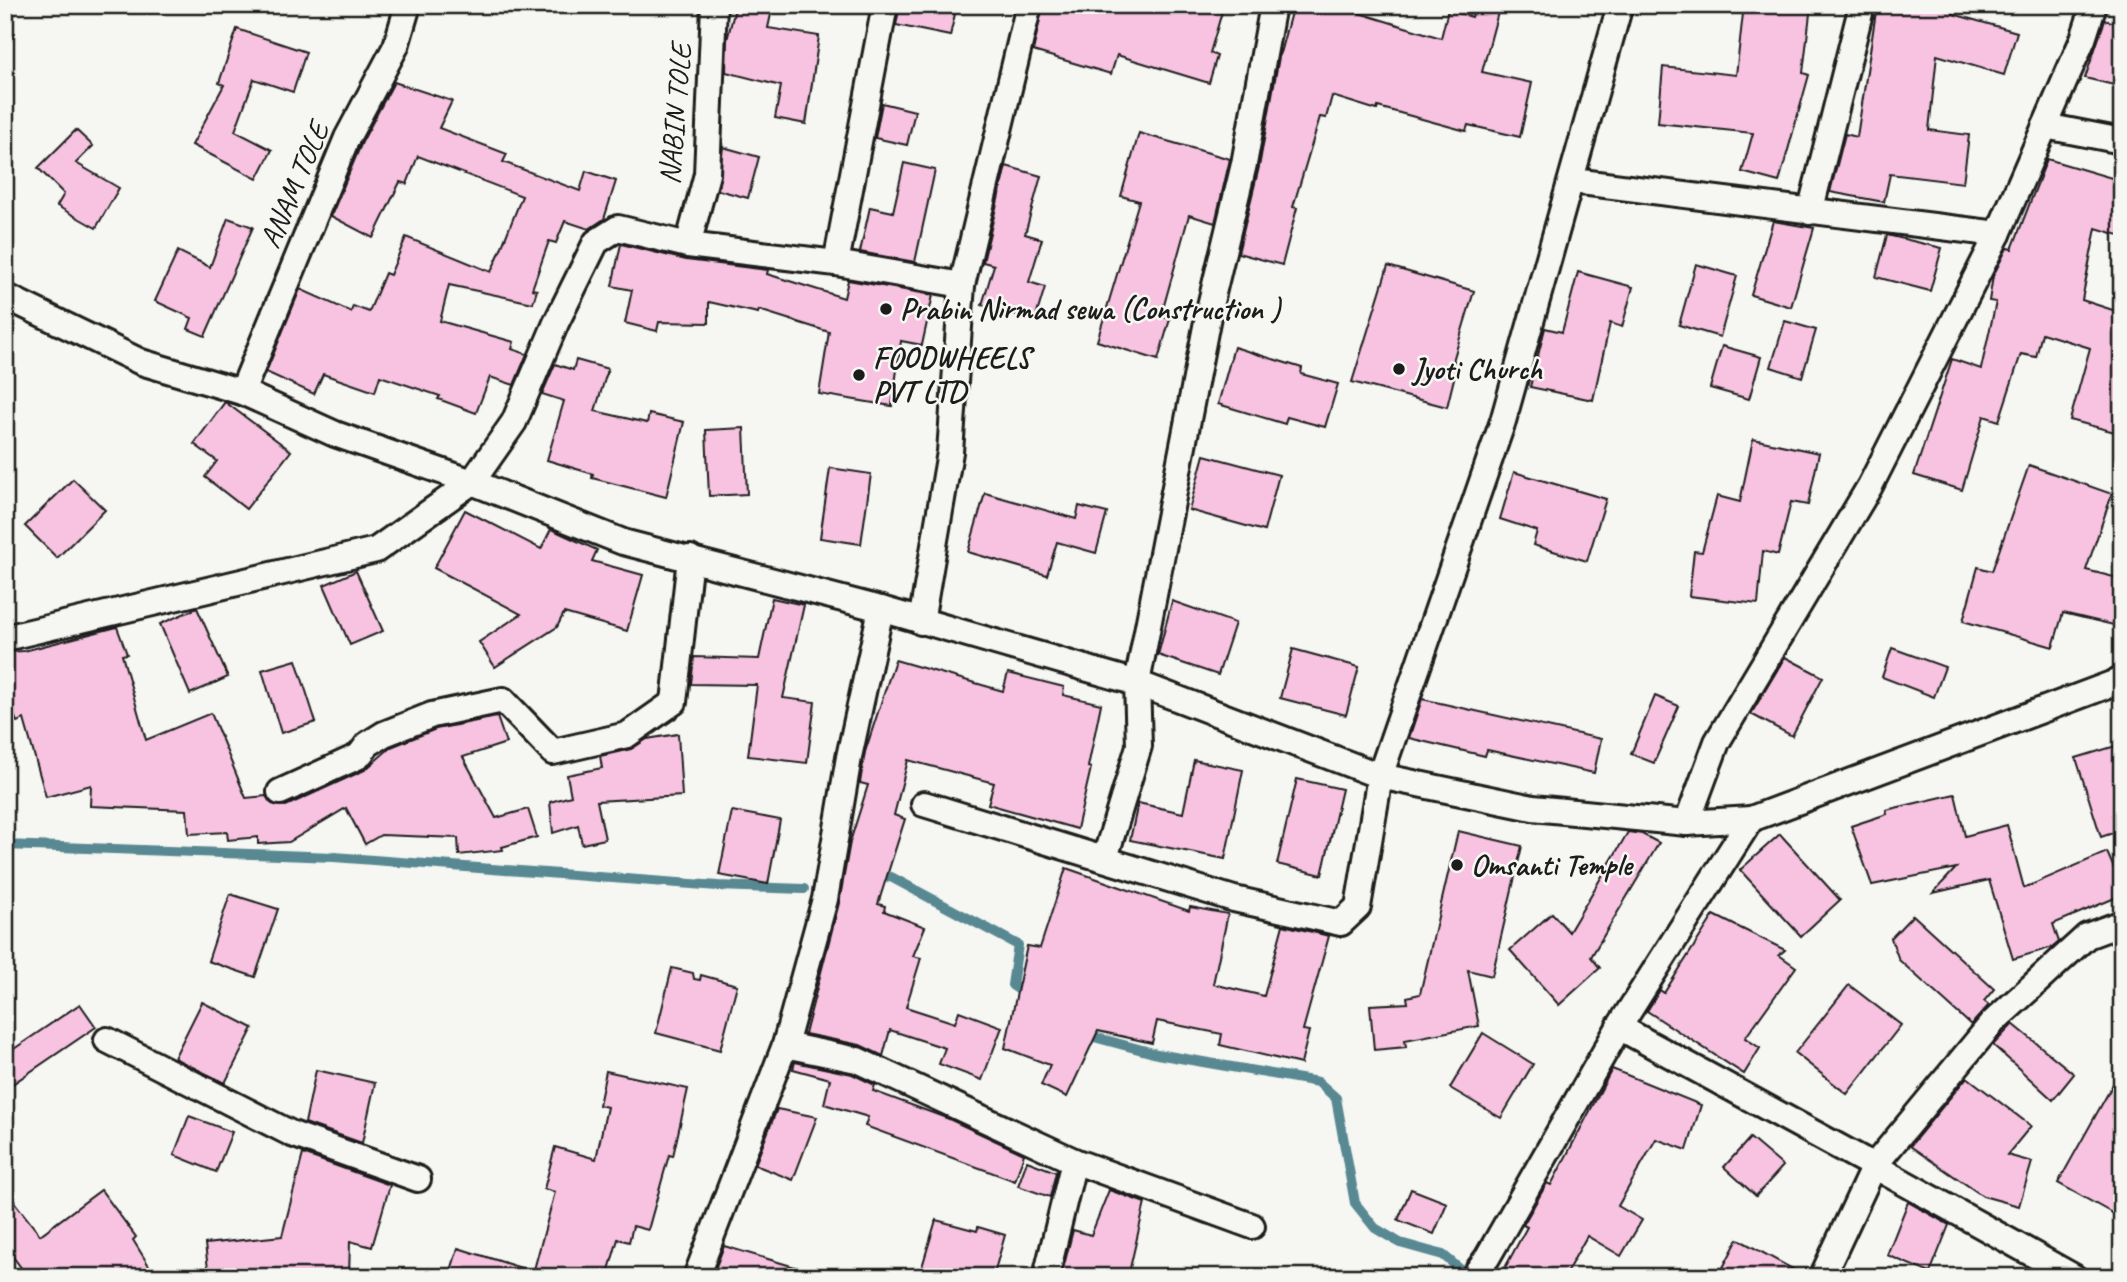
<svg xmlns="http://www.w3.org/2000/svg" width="2127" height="1282" viewBox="0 0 2127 1282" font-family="Caveat,sans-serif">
<rect width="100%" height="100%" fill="#f6f6f2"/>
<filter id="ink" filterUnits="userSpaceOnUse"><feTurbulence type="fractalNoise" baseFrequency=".0143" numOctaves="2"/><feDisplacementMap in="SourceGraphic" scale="14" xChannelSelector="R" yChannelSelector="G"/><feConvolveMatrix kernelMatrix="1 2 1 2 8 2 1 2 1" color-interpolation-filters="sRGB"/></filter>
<g filter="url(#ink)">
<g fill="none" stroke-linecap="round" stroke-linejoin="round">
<g stroke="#598892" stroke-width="10">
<path d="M 5,845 L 334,857 L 718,886 L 804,889"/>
<path d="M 875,878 L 891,877 L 1018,945 L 1012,985 L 1027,995"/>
<path d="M 1083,1034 L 1157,1054 L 1318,1082 L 1336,1098 L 1355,1203 L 1375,1228 L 1400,1243 L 1443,1255 L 1466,1274"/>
</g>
</g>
<g fill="#f7c3e1" stroke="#1c1c1c" stroke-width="2">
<path d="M 736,5 L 773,5 L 768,28 L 819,36 L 806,124 L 775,118 L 781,86 L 726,72 L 727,40 Z"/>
<path d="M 900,5 L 957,5 L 950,36 L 896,25 Z"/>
<path d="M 1043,5 L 1224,5 L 1210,53 L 1217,56 L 1209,83 L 1117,55 L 1111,74 L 1033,51 Z"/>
<path d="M 1293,5 L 1358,5 L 1356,12 L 1441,38 L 1448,10 L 1472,17 L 1476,5 L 1500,5 L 1482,72 L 1532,83 L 1520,137 L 1468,125 L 1466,131 L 1378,107 L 1377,110 L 1332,96 L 1326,118 L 1320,117 L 1293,207 L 1297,208 L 1282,265 L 1238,253 L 1259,167 L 1279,57 Z"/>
<path d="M 1744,5 L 1811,5 L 1803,73 L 1809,75 L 1779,182 L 1742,172 L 1753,133 L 1658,123 L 1663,67 L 1736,75 Z"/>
<path d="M 1877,5 L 1954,8 L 1953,14 L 2017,32 L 2004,75 L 1937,55 L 1929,130 L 1969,135 L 1963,183 L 1890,174 L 1884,202 L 1830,192 L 1845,134 L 1857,137 Z"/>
<path d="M 2105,20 L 2122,25 L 2122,87 L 2085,78 Z"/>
<path d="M 237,29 L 306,52 L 293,92 L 254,79 L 235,131 L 272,150 L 257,179 L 192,145 L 224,85 L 219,83 Z"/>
<path d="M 394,82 L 452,101 L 439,128 L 507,154 L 503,162 L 580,191 L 586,171 L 616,181 L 604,219 L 589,229 L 565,221 L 556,243 L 549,241 L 532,289 L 537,290 L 533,303 L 449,285 L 440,321 L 514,342 L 512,349 L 527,354 L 514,385 L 490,377 L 476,413 L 438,399 L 440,396 L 380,376 L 375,392 L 323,374 L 314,394 L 266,372 L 300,289 L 351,312 L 353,306 L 369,312 L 385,273 L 390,275 L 406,237 L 491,272 L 499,254 L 522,196 L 418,156 L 407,184 L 400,182 L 373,238 L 331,216 L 362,142 Z"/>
<path d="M 882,103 L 915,111 L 907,145 L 875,138 Z"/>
<path d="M 76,130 L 93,146 L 76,163 L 119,188 L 96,228 L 57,206 L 64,194 L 38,168 Z"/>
<path d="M 1139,133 L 1230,159 L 1215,223 L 1189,215 L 1161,316 L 1170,319 L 1158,360 L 1097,341 L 1139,201 L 1121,196 Z"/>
<path d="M 723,147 L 759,157 L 748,198 L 718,190 Z"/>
<path d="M 2047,159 L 2122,181 L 2122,236 L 2096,228 L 2082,300 L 2122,313 L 2122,434 L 2070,420 L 2090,348 L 2042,333 L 2036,357 L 2021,354 L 1999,421 L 1984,416 L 1962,490 L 1914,475 L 1952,359 L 1981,369 L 1996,302 L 1989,301 L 1993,276 L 2007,248 L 2012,249 Z"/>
<path d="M 904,163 L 935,170 L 915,262 L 860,252 L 870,207 L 893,212 Z"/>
<path d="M 1006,166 L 1041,176 L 1025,234 L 1042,239 L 1029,282 L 1045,287 L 1035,320 L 982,305 L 994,265 L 983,262 Z"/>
<path d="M 228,218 L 253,227 L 205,336 L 188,329 L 192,318 L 155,301 L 178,251 L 210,267 Z"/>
<path d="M 1773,221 L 1814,228 L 1791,307 L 1751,295 Z"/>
<path d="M 1887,235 L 1942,248 L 1930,291 L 1876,277 Z"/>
<path d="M 621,244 L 686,260 L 768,270 L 767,274 L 844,298 L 848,280 L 933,295 L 922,345 L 901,341 L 892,406 L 819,394 L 829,332 L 759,310 L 758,313 L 709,302 L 709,323 L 659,322 L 657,331 L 625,323 L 632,290 L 612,286 Z"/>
<path d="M 1696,264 L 1737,276 L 1720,337 L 1679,325 Z"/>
<path d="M 1388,266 L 1474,291 L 1453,361 L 1458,362 L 1447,407 L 1352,382 Z"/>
<path d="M 1578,272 L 1633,287 L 1622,327 L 1610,323 L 1593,400 L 1530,387 L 1545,328 L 1562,332 Z"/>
<path d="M 1785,321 L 1816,330 L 1802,377 L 1771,367 Z"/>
<path d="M 1722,346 L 1761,357 L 1749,399 L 1710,388 Z"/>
<path d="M 1234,347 L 1302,368 L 1301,374 L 1338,384 L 1325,427 L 1287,417 L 1285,424 L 1218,404 Z"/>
<path d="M 576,360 L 608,369 L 595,411 L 647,423 L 649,414 L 684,422 L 666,497 L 592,478 L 593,474 L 547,460 L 564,401 L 542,394 L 555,364 L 573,370 Z"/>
<path d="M 225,402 L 291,451 L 246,509 L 205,477 L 217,461 L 194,444 Z"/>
<path d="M 744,428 L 747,494 L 709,496 L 706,430 Z"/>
<path d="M 1753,439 L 1819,453 L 1808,505 L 1791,502 L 1778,555 L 1763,551 L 1758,604 L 1689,596 L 1694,551 L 1702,552 L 1717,496 L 1740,502 Z"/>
<path d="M 1204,455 L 1279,475 L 1264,531 L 1189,510 Z"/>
<path d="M 2029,465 L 2112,494 L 2086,570 L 2122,579 L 2122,627 L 2063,613 L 2053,647 L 1963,621 L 1978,567 L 1992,571 Z"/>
<path d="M 830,468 L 871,474 L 861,544 L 820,538 Z"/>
<path d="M 1514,472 L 1606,499 L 1587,561 L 1533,545 L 1537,531 L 1500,519 Z"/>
<path d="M 73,479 L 105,510 L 57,558 L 25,526 Z"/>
<path d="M 985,493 L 1076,519 L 1079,506 L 1107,513 L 1096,553 L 1057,542 L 1047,575 L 968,552 Z"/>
<path d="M 465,510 L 541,549 L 551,529 L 597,550 L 592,561 L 643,575 L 627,631 L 564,613 L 557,627 L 495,667 L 479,642 L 521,614 L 434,568 Z"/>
<path d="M 356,571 L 383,631 L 350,645 L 324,585 Z"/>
<path d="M 772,598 L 804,605 L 783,698 L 815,702 L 807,763 L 748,756 L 757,685 L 691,684 L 694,657 L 759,659 Z"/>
<path d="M 1172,601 L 1235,623 L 1218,675 L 1158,655 Z"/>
<path d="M 197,608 L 228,677 L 190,694 L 160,624 Z"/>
<path d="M 117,627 L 127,654 L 122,655 L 146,740 L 211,713 L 246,798 L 266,796 L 272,804 L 286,806 L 365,770 L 391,747 L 436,729 L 497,717 L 506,743 L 463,757 L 496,818 L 528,809 L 537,837 L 502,847 L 503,850 L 459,855 L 458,838 L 381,835 L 365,844 L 346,808 L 289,842 L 258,844 L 258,837 L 228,840 L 227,832 L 189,834 L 187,810 L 90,806 L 91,785 L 46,797 L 24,719 L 17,722 L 5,696 L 5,652 L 24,651 Z"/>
<path d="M 1892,648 L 1945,667 L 1934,697 L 1882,677 Z"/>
<path d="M 1293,649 L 1359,667 L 1346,715 L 1280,698 Z"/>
<path d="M 1785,657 L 1823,677 L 1792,736 L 1751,714 Z"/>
<path d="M 296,660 L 316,722 L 281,733 L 262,670 Z"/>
<path d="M 895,660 L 1003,691 L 1008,673 L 1064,687 L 1063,695 L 1101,704 L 1088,767 L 1091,768 L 1077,829 L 988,804 L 994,783 L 908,760 L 894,815 L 905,819 L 878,904 L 885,906 L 884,911 L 925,927 L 913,956 L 921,958 L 906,1007 L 955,1023 L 959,1011 L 1002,1027 L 982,1080 L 939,1064 L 945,1048 L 890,1030 L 883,1056 L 860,1045 L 805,1034 L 839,903 L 850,842 L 868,785 L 860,783 L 865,752 Z"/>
<path d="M 1655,696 L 1679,706 L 1654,763 L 1631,754 Z"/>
<path d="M 1422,699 L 1601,739 L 1594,773 L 1487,750 L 1485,756 L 1409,738 Z"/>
<path d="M 678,734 L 682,796 L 597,801 L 605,839 L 582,844 L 578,825 L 553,833 L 550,802 L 571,796 L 567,775 L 602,768 L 600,756 L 631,749 L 647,739 Z"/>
<path d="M 2122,744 L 2122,830 L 2101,837 L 2076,758 Z"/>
<path d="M 1194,760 L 1243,770 L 1225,859 L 1130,840 L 1138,803 L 1183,813 Z"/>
<path d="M 1297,779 L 1342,789 L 1322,875 L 1277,864 Z"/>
<path d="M 1955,794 L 1965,836 L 2007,825 L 2024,888 L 2107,852 L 2122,887 L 2122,895 L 2053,924 L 2059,942 L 2053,947 L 2013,959 L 1989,880 L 1933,893 L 1956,868 L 1872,885 L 1851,826 L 1887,814 L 1886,810 Z"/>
<path d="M 732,811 L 780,820 L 768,884 L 719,875 Z"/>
<path d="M 1458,831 L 1522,846 L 1492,976 L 1468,970 L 1479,1026 L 1405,1040 L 1406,1047 L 1374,1050 L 1370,1005 L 1408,1003 L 1407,997 L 1420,994 Z"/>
<path d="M 1628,832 L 1642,834 L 1659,843 L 1591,957 L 1600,968 L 1559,1005 L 1510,950 L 1552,913 L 1569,932 Z"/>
<path d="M 1780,834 L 1840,900 L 1801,936 L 1740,870 Z"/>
<path d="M 1066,868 L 1189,911 L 1190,907 L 1228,914 L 1213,984 L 1264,996 L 1283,925 L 1329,936 L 1303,1030 L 1309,1031 L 1301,1064 L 1220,1045 L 1222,1034 L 1157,1021 L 1152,1043 L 1098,1031 L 1067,1097 L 1041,1085 L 1050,1065 L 1005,1048 L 1027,946 L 1040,948 Z"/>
<path d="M 230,894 L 278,909 L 255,977 L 208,961 Z"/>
<path d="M 1714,915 L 1785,950 L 1779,955 L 1796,967 L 1745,1038 L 1760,1048 L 1744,1074 L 1647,1011 L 1660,990 L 1664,993 Z"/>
<path d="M 1913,915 L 1994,989 L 1984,1001 L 1989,1005 L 1971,1025 L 1899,960 L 1891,938 Z"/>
<path d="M 672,968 L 693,973 L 694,979 L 700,980 L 701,975 L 737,985 L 720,1050 L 656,1033 Z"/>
<path d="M 1849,985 L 1901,1025 L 1847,1094 L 1795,1053 Z"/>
<path d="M 202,1002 L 253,1028 L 225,1083 L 174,1058 Z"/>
<path d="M 80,1004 L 96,1027 L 5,1089 L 5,1055 Z"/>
<path d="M 2013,1024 L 2074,1074 L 2053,1100 L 1993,1045 Z"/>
<path d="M 1483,1033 L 1533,1064 L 1501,1118 L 1450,1088 Z"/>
<path d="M 795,1062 L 852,1074 L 875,1085 L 873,1091 L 949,1119 L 1024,1154 L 1015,1181 L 865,1126 L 868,1117 L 824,1104 L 830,1079 L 793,1069 Z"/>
<path d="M 2122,1068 L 2122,1195 L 2112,1213 L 2058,1183 Z"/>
<path d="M 1612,1069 L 1701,1105 L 1687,1150 L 1656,1139 L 1618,1206 L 1642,1220 L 1621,1256 L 1587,1236 L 1564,1277 L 1500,1277 L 1527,1227 L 1523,1225 L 1547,1183 L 1551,1185 Z"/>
<path d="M 316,1070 L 375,1083 L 362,1143 L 305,1123 Z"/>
<path d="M 606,1071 L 688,1089 L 673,1156 L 669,1155 L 648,1230 L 633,1226 L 629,1242 L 618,1239 L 607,1277 L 532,1277 L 555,1192 L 544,1189 L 555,1147 L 596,1159 L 607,1107 L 599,1105 Z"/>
<path d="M 1967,1077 L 2031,1126 L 2007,1155 L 2032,1162 L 2019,1206 L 1983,1196 L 1910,1146 Z"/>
<path d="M 777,1109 L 817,1117 L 793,1180 L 755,1165 Z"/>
<path d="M 189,1116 L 232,1132 L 216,1172 L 174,1155 Z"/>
<path d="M 1750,1138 L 1783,1166 L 1756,1196 L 1724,1167 Z"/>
<path d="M 303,1154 L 390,1185 L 372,1247 L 350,1241 L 349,1277 L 209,1277 L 205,1244 L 282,1236 Z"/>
<path d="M 1027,1161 L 1056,1172 L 1050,1197 L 1018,1186 Z"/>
<path d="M 1411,1189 L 1447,1203 L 1434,1234 L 1398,1220 Z"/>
<path d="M 5,1190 L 40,1235 L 101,1190 L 136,1237 L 133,1240 L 156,1277 L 28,1277 L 5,1246 Z"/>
<path d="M 1109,1190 L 1145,1203 L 1128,1277 L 1061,1277 L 1073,1230 L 1091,1235 Z"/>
<path d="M 1908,1202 L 1949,1225 L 1930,1273 L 1887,1255 Z"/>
<path d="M 936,1220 L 977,1231 L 978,1227 L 1005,1235 L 993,1277 L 962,1269 L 960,1277 L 919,1277 Z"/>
<path d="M 1738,1239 L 1807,1277 L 1718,1277 Z"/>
<path d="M 724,1246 L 805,1270 L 804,1277 L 712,1277 Z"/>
<path d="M 458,1248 L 531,1271 L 530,1277 L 449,1277 Z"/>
</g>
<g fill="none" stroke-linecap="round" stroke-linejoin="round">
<g stroke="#1c1c1c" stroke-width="30">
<g id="minor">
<path d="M 714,5 L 707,174 L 688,245 L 836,263 L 962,285"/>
<path d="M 2045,126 L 2083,39 L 2094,5"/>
<path d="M 1573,181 L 1998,234"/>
<path d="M 1810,212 L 1862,5"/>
<path d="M 836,263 L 885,5"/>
<path d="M 5,296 L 141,362 L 242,392 L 335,434 L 472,482 L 623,542 L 881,609 L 1137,683 L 1380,776 L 1503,421 L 1620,5"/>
<path d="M 242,392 L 347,138 L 396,46 L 408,5"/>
<path d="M 921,622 L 950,452 L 962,285 L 1029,5"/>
<path d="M 5,638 L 376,550 L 472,482 L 514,422 L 556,323 L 596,242 L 618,228 L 688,245"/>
<path d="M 280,792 L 359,756 L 368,744 L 384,734 L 432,715 L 503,700 L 553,752 L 627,735 L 674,702 L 690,558"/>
<path d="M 924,804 L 1234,899 L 1341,923 L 1358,907 L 1380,776 L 1533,808 L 1687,823 L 1751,819 L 2122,680"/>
<path d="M 1751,819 L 1619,1027 L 1874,1166 L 1993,1022 L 2087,936 L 2122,923"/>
<path d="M 1687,823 L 1717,742 L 1870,486 L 1998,234 L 2045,126 L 2122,141"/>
<path d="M 1105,858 L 1139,746 L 1137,683 L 1210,306 L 1244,164 L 1273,5"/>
<path d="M 107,1040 L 292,1134 L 418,1179"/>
<path d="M 785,1045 L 857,1060 L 1074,1161 L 1252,1226"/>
<path d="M 696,1277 L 785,1045 L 825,899 L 849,757 L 881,609"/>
<path d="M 1046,1277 L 1074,1161"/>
<path d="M 1473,1277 L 1487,1258 L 1619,1027"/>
<path d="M 1822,1277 L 1874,1166 L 2074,1277"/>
</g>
</g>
<use href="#minor" stroke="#f6f6f2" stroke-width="24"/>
</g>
</g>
<g fill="#1c1c1c" stroke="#f6f6f2" stroke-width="2.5">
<circle cx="886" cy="309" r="7"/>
<circle cx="1399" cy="369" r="7"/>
<circle cx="859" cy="375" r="7"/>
<circle cx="1457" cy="865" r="7"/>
</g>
<g text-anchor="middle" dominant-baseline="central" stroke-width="5" stroke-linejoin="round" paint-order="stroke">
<g font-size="30" fill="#1c1c1c" stroke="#f6f6f2">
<text transform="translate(675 114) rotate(-85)">NABIN TOLE</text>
<text transform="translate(294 185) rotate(-67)">ANAM TOLE</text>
</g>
<g font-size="30" font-weight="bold" fill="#1c1c1c" stroke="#f6f6f2" text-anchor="start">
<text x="900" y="309">Prabin Nirmad sewa (Construction )</text>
<text x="873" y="358">FOODWHEELS<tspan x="873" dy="34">PVT LTD</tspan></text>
<text x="1413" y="369">Jyoti Church</text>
<text x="1471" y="865">Omsanti Temple</text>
</g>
</g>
<rect width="2127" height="1282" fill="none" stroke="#f6f6f2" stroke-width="28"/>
<rect x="14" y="14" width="2099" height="1254" fill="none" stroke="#1c1c1c" stroke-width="2.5" filter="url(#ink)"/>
</svg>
